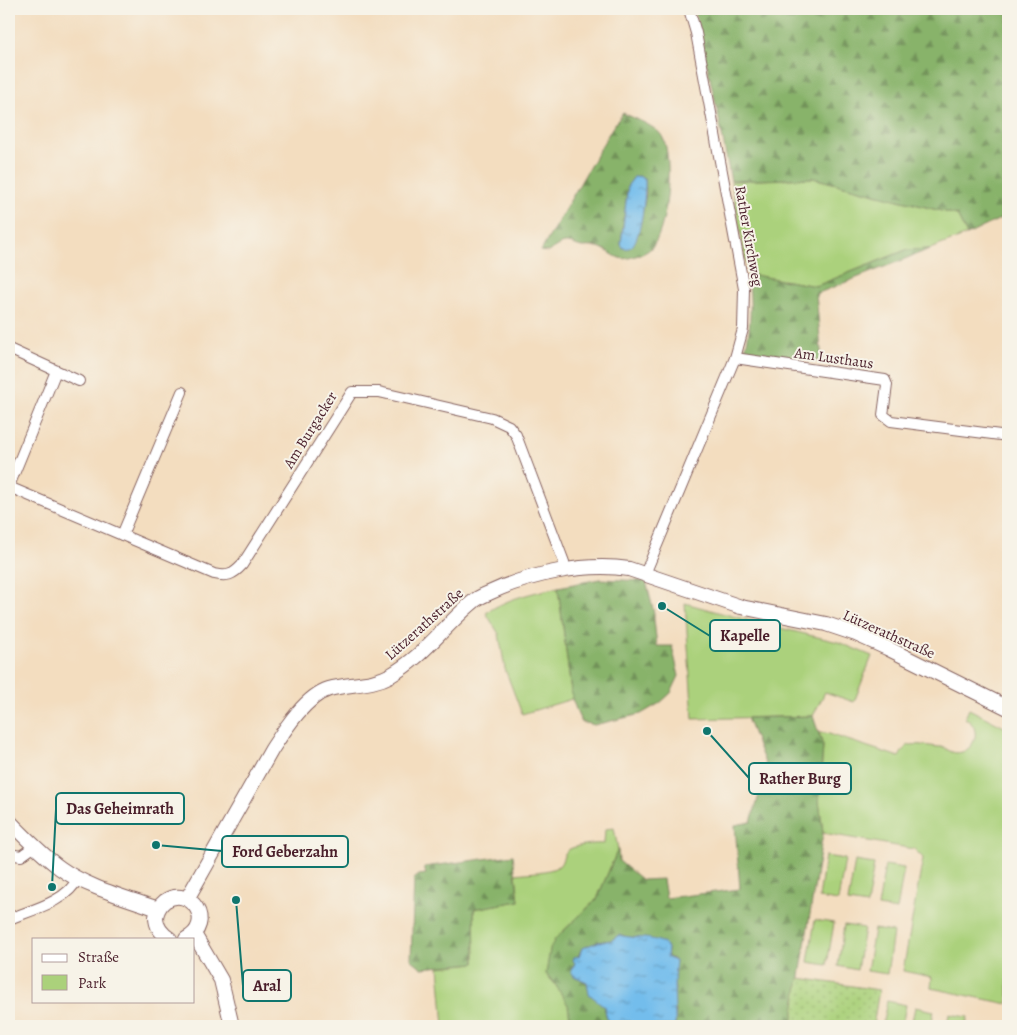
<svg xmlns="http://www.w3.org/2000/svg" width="1017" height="1035" viewBox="0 0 1017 1035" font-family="Alegreya,serif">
<defs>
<pattern id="forest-firs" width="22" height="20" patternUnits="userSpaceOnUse" patternTransform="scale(1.25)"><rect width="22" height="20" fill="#88b36b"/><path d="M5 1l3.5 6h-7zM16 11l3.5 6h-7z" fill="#719158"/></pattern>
<pattern id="garden-dots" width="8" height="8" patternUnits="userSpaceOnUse" patternTransform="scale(1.25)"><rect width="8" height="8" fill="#abd17b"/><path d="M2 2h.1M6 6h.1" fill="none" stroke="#95b36a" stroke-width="1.8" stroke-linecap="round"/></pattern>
<pattern id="water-ripples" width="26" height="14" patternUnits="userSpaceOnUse" patternTransform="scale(1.25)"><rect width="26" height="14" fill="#73bdec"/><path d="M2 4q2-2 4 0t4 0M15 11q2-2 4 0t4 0" fill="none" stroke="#6099bf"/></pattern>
</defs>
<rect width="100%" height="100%" fill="#f7f3e8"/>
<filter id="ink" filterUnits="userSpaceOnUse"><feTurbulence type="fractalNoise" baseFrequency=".02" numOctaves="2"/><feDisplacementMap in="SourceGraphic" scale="10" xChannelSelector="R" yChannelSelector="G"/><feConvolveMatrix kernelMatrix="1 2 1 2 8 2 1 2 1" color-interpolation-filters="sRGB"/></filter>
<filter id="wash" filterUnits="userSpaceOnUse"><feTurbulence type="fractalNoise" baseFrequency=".0096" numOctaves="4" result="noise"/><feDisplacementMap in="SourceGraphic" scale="20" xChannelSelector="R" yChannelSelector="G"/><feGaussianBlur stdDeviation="1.12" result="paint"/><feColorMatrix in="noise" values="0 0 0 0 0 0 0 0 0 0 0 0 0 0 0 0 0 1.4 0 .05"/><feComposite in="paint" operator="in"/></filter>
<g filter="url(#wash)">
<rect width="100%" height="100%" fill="#f3ddbf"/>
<g fill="#abd17b" stroke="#7a7853">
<path d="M 813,178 L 957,215 L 967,235 L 930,249 L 906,250 L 816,286 L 748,274 L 731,181 Z"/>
<path d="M 558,587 L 572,699 L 522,714 L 505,669 L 499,634 L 486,613 C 507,598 533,593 558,587 Z"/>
<path d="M 685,603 L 743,619 L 838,642 L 872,656 L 854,702 L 825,692 L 813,716 L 693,719 Z"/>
<path d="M 969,709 L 1008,729 L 1008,1004 L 931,988 L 932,977 L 903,971 L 923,858 L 914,849 L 823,833 L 819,800 L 823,746 L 819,733 L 826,733 L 899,757 C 901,754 903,749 906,747 C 911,741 935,748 944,747 C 964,766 990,733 965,718 Z"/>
<path d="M 614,828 L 618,849 L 597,899 L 555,939 L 546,974 L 555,984 L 569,1005 L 571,1026 L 444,1026 L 439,967 L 475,963 L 474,909 L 519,901 L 516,874 C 529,872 548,873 559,866 C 563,862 563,856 566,852 C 571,845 596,843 604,844 L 605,829 Z"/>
<path d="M 825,856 L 845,859 L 838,901 L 819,898 Z"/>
<path d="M 855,861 L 874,864 L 867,905 L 848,902 Z"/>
<path d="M 885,865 L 904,868 L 897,910 L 878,907 Z"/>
<path d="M 815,920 L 834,923 L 827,965 L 808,962 Z"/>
<path d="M 844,925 L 864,928 L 857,970 L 838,966 Z"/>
<path d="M 874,929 L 893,932 L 887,974 L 867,971 Z"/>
<path d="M 887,1001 L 906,1005 L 902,1026 L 882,1026 Z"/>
<path d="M 915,1007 L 934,1011 L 931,1026 L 911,1026 Z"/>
<path d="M 949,1014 L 968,1017 L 966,1026 L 947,1026 Z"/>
</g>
<g fill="url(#forest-firs)" stroke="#69694b" fill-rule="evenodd">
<path d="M 694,9 L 1008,9 L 1008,215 L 967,235 L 957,215 L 813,178 L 731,181 L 717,109 Z"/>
<path d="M 623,113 C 633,118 656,126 662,136 C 674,156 668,234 650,249 C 645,254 635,256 629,258 C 619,261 613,254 605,250 C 597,245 592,247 583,247 C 578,247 573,243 568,243 C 561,242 554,248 548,252 L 541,251 L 612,128 ZM 639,176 L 645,180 L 646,194 L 640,226 L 623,248 L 621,244 L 628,185 L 634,177 Z"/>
<path d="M 930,249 L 816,294 L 822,361 L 745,351 C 752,325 751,300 748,274 L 816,286 L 906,250 Z"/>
<path d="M 600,579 L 646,581 L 654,613 L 654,620 L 657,646 L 672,646 L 679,676 L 671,693 L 660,703 L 641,714 L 594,725 L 581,722 L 572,699 L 558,587 Z"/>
<path d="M 813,716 L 823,746 L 819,800 L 823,833 L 792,1026 L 675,1026 L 676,1011 L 673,1005 L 675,989 L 673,981 L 675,964 L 673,959 L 667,957 L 668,949 L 662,944 L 619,935 L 612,940 L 598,942 L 582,948 L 572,969 L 574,976 L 587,982 L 589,993 L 604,1006 L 609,1026 L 571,1026 L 568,1005 L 555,984 L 546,974 L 550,949 L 555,939 L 597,899 L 618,849 L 619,861 L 642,880 L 663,879 L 666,898 L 740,889 L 735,825 L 751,822 L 767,768 L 747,718 Z"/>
<path d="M 513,855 L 519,901 L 474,909 L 475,963 L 422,968 L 411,959 L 414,879 L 419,875 L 426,874 L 424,867 Z"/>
</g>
<path fill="url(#garden-dots)" stroke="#7a7853" d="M 799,978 L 879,990 L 873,1026 L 792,1026 Z"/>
<g fill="url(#water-ripples)" stroke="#5e6e8c">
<path d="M 639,176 L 645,180 C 646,193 641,240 631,247 C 628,249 626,248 623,248 L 621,244 L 628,185 L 634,177 Z"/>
<path d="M 619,935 C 636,940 656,934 668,948 L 667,957 L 676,962 C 672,983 676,1005 675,1026 L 609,1026 L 604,1006 L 589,994 L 587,982 L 574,976 L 571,971 L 575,963 L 573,960 L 574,957 L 579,956 L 582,948 L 598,942 L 612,940 Z"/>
</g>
</g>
<g filter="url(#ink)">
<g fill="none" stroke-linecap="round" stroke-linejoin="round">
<g stroke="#85625f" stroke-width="12">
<g id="street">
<path d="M 9,349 L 79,381"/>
<path d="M 735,358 L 885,380 L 887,385 L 883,415 L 891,421 L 1008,436"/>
<path d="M 9,486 L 56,371"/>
<path d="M 9,487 L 214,574 C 227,577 233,575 242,565 L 352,392 L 379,392 L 492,418 L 509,426 L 516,435 L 564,562 L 563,571"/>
<path d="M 122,535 L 182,392"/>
<path d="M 645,574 L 735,358 L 743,329 L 744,289 L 696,33 L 689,9"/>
<path d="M 9,854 L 21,856 L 35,846"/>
<path d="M 9,919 C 31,910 67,902 78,878"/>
</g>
</g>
<g stroke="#85625f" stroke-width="16">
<g id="secondary">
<path d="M 9,821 C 25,837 41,854 60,868 C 86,887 127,898 158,909"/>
<path d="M 187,899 L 272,749 C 285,729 306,696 329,689 C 350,683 371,686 391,675 C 423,657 445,625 473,602 C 477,598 484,595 489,593 C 529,574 586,562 629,569 L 741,607 L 826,624 L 856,634 L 887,648 L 1008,708"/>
<path d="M 194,934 L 221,980 L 232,1026"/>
<path d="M 170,939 C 162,934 156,927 156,917 C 157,911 160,905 165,901 C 191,884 216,924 186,939"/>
</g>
</g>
<use href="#street" stroke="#fff" stroke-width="10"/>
<use href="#secondary" stroke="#fff" stroke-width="14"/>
</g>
</g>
<g text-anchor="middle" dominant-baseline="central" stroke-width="4" stroke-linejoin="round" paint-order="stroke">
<g font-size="15" fill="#4a1f2b" stroke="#f7f3e8">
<text transform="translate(749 236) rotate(80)">Rather Kirchweg</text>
<text transform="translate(834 358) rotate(8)">Am Lusthaus</text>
<text transform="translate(310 430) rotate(-58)">Am Burgacker</text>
<text transform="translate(424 624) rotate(-42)">Lützerathstraße</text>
<text transform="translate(889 634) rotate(24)">Lützerathstraße</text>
</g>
</g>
<path fill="none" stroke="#0f766e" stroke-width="2" d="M662 606L710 636M707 731L749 778M52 887L56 809M156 845L222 851M236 900L243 986"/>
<g fill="#0f766e" stroke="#f7f3e8" stroke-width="2">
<circle cx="662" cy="606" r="5"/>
<circle cx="707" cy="731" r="5"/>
<circle cx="52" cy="887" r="5"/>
<circle cx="156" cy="845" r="5"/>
<circle cx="236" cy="900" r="5"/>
</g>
<g fill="#f7f3e8" stroke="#0f766e" stroke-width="2">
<rect x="710" y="620" width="70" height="31" rx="5"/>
<rect x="749" y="763" width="102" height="31" rx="5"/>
<rect x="56" y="793" width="128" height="31" rx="5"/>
<rect x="222" y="836" width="126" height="31" rx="5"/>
<rect x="243" y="970" width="48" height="31" rx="5"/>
</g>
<g font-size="16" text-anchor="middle" font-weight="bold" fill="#4a1f2b">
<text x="745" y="641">Kapelle</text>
<text x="800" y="784">Rather Burg</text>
<text x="120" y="814">Das Geheimrath</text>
<text x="285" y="857">Ford Geberzahn</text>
<text x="267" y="991">Aral</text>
</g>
<rect width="1017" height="1035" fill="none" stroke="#f7f3e8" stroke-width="30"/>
<rect x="32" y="938" width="162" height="65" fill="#f7f3e8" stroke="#b29e9c"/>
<rect x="42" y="954" width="25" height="8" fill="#ffffff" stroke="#b29e9c"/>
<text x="78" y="962" font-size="15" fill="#4a1f2b">Straße</text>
<rect x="42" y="975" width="25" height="15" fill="#abd17b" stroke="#b29e9c"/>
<text x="78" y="988" font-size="15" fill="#4a1f2b">Park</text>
</svg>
